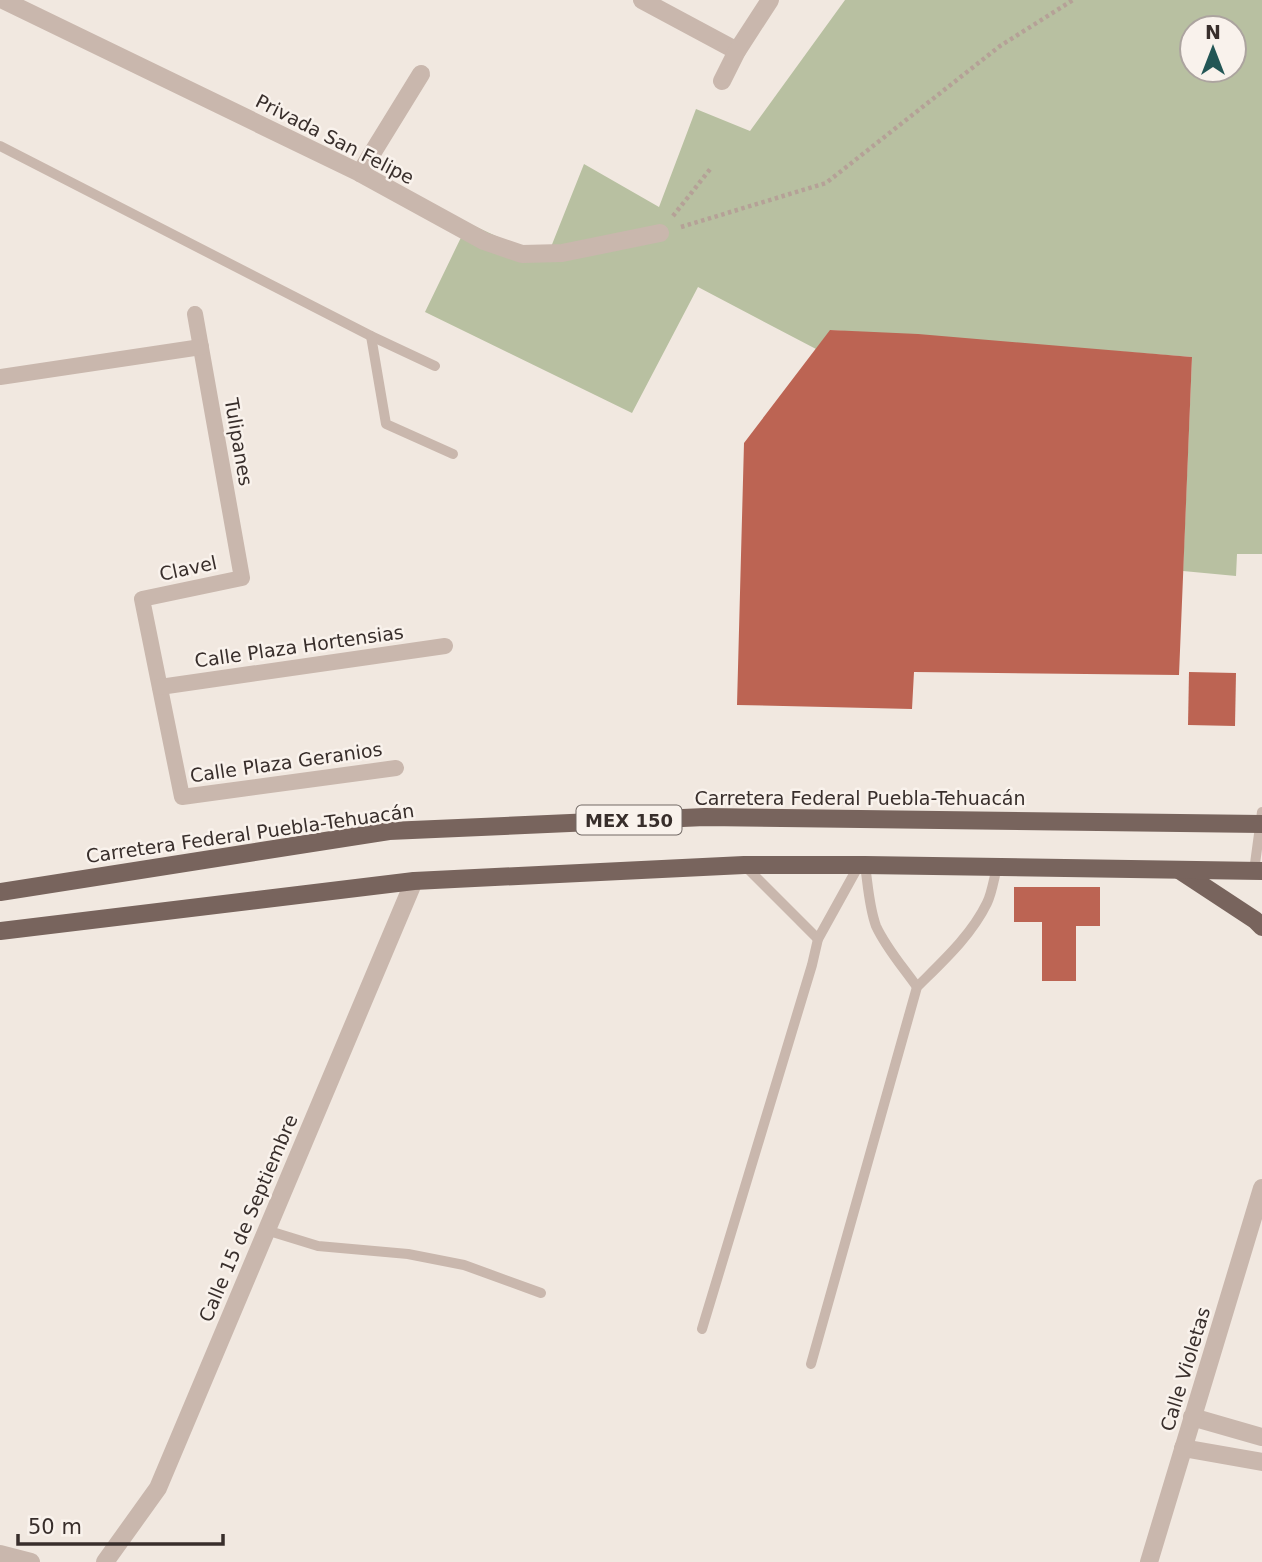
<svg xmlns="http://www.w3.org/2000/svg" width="1262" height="1562" viewBox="0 0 1262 1562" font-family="'DejaVu Sans',sans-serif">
<rect width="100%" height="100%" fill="#f1e8e0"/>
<path fill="#b8c0a1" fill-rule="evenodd" d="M 845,0 L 1262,0 L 1262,554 L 1237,554 L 1236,576 L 1183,571 L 1192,357 L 831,330 L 816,349 L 698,287 L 632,413 L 425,312 L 468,223 L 528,251 L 549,252 L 584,164 L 659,207 L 696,109 L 750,131 ZM 1192,28 L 1234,28 L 1234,70 L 1192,70 Z"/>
<g fill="#bc6453">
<path d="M 830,330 L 918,334 L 1192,357 L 1179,675 L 914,672 L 912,709 L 737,705 L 744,443 Z"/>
<path d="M 1189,672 L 1236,673 L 1235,726 L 1188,725 Z"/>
<path d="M 1014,887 L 1100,887 L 1100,926 L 1076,926 L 1076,981 L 1042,981 L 1042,922 L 1014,922 Z"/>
</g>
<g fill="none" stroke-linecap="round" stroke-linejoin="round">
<g stroke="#b5a197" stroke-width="4.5" stroke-dasharray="3.5 3.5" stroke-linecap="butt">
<path d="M 673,216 L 711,168"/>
<path d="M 681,227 L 826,183 L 1000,46 L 1073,0"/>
</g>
<g stroke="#c9b7ad" stroke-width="10">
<path d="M 0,146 L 371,336 L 435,366"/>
<path d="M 371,336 L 386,424 L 453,454"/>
<path d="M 744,865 L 818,939"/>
<path d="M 865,865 C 868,885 869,907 876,926 C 886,948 903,967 917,987"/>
<path d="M 1254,871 L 1262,812"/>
<path d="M 266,1230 L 318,1246 L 408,1254 L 464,1265 L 541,1293"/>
<path d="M 702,1329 L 812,965 L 818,939 L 859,865"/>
<path d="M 811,1364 L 917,987 C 942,962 971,936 987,903 C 992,893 994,878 997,867"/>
</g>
<g stroke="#c9b7ad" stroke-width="16">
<path d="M 195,314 L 242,578 L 142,599 L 182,797 L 396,768"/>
<path d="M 0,377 L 201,347"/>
<path d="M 160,687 L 445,646"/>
</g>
<g stroke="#c9b7ad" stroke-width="18">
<path d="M 3,0 L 360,173 L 484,241 L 522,254 L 562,253 L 660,233"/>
<path d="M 642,0 L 737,51"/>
<path d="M 722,81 L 737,51 L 770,0"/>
<path d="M 360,173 L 421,74"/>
<path d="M 1192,1417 L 1262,1437"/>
<path d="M 1183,1448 L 1262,1462"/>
<path d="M 0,1554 L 31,1562"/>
<path d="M 105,1562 L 158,1488 L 414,881"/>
<path d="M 1149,1562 L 1262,1188"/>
</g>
<g stroke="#78645d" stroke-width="18">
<path d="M 1179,870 L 1255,920 L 1262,927"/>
<path d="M 0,892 L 389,831 L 705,817 L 1262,824"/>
<path d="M 0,931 L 414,881 L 744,865 L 865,865 L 1262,871"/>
</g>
</g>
<g text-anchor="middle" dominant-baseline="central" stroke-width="5" stroke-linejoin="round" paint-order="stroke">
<rect fill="#f9f2ec" stroke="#726965" stroke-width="2" x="576.5" y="805.5" width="105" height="29" rx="5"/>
<g font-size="18" font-weight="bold" fill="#382e2b">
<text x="629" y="820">MEX 150</text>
</g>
<g font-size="19" fill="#382e2b" stroke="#f9f2ec">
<text transform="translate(335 139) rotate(27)">Privada San Felipe</text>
<text transform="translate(239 442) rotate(80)">Tulipanes</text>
<text transform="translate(188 568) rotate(-12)">Clavel</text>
<text transform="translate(299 646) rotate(-8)">Calle Plaza Hortensias</text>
<text transform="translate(286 762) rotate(-8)">Calle Plaza Geranios</text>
<text x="860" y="798">Carretera Federal Puebla-Tehuacán</text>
<text transform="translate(250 833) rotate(-8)">Carretera Federal Puebla-Tehuacán</text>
<text transform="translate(248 1218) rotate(-67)">Calle 15 de Septiembre</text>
<text transform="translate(1185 1369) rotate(-73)">Calle Violetas</text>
</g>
</g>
<g transform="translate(1213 49)"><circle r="33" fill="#f9f2ec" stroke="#aca49f" stroke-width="2"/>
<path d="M0-5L12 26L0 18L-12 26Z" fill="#235655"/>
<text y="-10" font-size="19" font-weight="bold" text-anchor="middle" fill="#382e2b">N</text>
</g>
<path d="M18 1534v10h205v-10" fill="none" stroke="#382e2b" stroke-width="3.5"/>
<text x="28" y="1534" font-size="21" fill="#382e2b" stroke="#f9f2ec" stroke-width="5" paint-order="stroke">50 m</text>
</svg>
